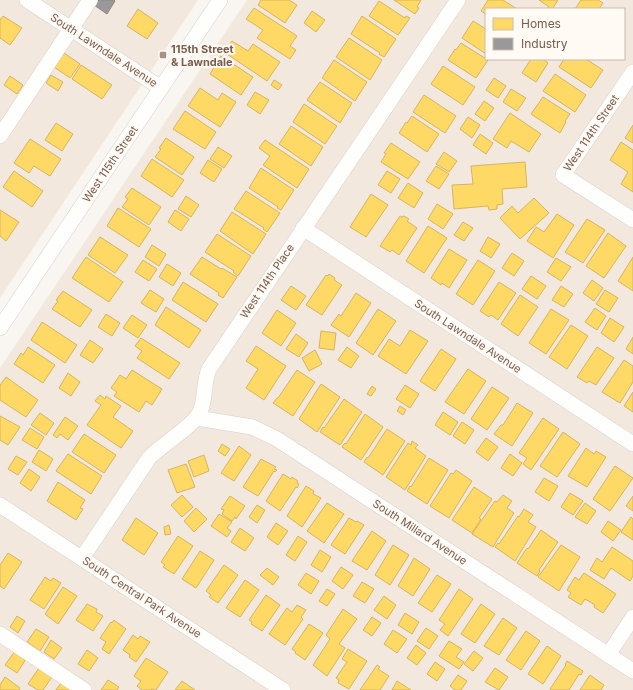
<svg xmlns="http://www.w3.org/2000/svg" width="633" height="690" viewBox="0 0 633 690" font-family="Inter,sans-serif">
<rect width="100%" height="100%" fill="#f9f5f0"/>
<g fill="#f2e8de" fill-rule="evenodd">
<path d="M 0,0 L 198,0 L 0,298 Z"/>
<path d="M 247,0 L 633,0 L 633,690 L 0,690 L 0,368 ZM 486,9 L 624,9 L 624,59 L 486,59 Z"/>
</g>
<g fill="#ffd966" stroke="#d7b45e">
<path d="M 261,0 L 289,0 L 297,5 L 285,23 L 258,5 Z"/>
<path d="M 394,0 L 421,0 L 417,7 L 419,8 L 415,14 Z"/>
<path d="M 488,0 L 503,0 L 517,9 L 486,9 L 486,14 L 481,11 Z"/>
<path d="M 539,0 L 558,0 L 553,8 L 554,9 L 548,9 L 549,7 Z"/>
<path d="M 581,0 L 598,0 L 603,3 L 599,9 L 575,9 Z"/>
<path d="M 379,1 L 405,18 L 406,16 L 410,18 L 398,35 L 369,16 Z"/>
<path d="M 254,8 L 297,36 L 290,46 L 296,50 L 290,59 L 257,38 L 263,30 L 246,19 Z"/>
<path d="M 138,9 L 158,23 L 147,39 L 127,26 Z"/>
<path d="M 312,11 L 325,20 L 316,32 L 304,23 Z"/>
<path d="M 3,16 L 22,28 L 10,45 L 0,38 L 0,20 Z"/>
<path d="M 362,16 L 396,39 L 384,57 L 379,54 L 380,53 L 351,34 Z"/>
<path d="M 473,21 L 486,29 L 486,54 L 462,38 Z"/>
<path d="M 349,38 L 382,60 L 370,80 L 336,57 Z"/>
<path d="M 232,41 L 248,51 L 253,44 L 280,62 L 267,81 L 224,52 Z"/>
<path d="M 461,43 L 488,60 L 476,78 L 448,60 L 455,49 L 456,50 Z"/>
<path d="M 64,53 L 80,64 L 70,78 L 54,67 Z"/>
<path d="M 221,56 L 253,77 L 241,95 L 210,74 Z"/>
<path d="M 531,59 L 543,59 L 548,63 L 536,82 L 522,73 Z"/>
<path d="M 564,59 L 586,59 L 603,70 L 591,88 L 559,67 Z"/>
<path d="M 334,60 L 367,82 L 355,101 L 322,78 Z"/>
<path d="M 81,65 L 112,85 L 102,99 L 72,79 Z"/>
<path d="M 443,66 L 475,87 L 463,105 L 431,84 Z"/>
<path d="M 555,74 L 586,95 L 575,112 L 543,91 Z"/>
<path d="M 51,75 L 63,82 L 58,91 L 46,83 Z"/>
<path d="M 10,76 L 23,85 L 17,94 L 4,85 Z"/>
<path d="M 494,78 L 506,86 L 498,98 L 486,90 Z"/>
<path d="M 274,80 L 282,85 L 278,90 L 271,85 Z"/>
<path d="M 320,82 L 352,103 L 340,123 L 307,100 Z"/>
<path d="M 200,88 L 218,100 L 222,93 L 236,102 L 220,127 L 188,106 Z"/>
<path d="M 511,89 L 526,98 L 517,111 L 503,102 Z"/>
<path d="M 255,92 L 269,100 L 260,114 L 247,105 Z"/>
<path d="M 424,95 L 456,116 L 445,133 L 413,112 Z"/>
<path d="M 543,97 L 570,114 L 565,121 L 566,122 L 560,133 L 531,114 Z"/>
<path d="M 484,101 L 494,108 L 485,121 L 475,114 Z"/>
<path d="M 304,104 L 337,126 L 325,144 L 293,122 Z"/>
<path d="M 185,111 L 216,132 L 205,149 L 173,129 Z"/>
<path d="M 510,113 L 541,134 L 529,152 L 511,141 L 507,148 L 493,139 Z"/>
<path d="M 412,116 L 439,134 L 427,152 L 399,133 L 406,122 L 407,123 Z"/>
<path d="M 468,117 L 480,125 L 472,138 L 460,129 Z"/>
<path d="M 56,123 L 73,134 L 62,151 L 45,140 Z"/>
<path d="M 633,125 L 633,143 L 625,138 Z"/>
<path d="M 291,126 L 323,147 L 311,166 L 279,144 Z"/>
<path d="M 480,134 L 493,143 L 486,154 L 473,145 Z"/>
<path d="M 166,138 L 194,157 L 182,175 L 155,157 L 161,149 L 159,148 Z"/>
<path d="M 30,139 L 61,159 L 50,176 L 34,166 L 29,173 L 14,163 Z"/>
<path d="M 265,140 L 309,169 L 297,188 L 263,165 L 270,156 L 259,148 Z"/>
<path d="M 621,142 L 633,150 L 633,192 L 621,184 L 628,172 L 610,160 Z"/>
<path d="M 391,143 L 420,162 L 408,179 L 381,162 L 386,154 L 384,153 Z"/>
<path d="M 218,147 L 232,156 L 224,168 L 210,159 Z"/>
<path d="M 444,152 L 457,161 L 449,172 L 436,164 Z"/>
<path d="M 152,159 L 184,180 L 172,197 L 141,176 Z"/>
<path d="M 208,160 L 222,169 L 214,182 L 200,173 Z"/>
<path d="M 525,162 L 527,187 L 502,189 L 503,204 L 497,205 L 497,209 L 489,210 L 488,206 L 454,209 L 452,185 L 473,184 L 471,166 Z"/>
<path d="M 436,166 L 449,174 L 439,189 L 426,181 Z"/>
<path d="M 261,168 L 294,190 L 281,210 L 277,208 L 278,207 L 249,188 Z"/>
<path d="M 14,171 L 43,191 L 32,207 L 3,187 Z"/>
<path d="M 387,171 L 400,179 L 391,193 L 378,185 Z"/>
<path d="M 408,183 L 423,193 L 414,208 L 398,198 Z"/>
<path d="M 132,188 L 161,207 L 149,225 L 122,207 L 128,199 L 125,197 Z"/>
<path d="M 246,191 L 280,213 L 267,232 L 263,229 L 264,228 L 234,209 Z"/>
<path d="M 371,194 L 388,205 L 366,237 L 350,227 Z"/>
<path d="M 186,196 L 199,205 L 191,217 L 178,209 Z"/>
<path d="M 534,198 L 549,213 L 520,239 L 500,218 L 512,206 L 518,213 Z"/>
<path d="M 437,204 L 453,214 L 443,229 L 428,219 Z"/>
<path d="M 118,208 L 151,229 L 139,247 L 107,226 Z"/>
<path d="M 0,210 L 19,222 L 6,241 L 0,236 Z"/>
<path d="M 175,210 L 189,219 L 181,231 L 168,222 Z"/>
<path d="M 232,212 L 266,234 L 253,254 L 220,231 Z"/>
<path d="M 557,214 L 574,225 L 553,258 L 527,241 L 536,227 L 544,232 Z"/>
<path d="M 400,216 L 402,217 L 404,216 L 409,219 L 407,221 L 417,228 L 399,255 L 392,250 L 390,252 L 380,246 Z"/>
<path d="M 587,219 L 605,230 L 583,263 L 565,252 Z"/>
<path d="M 463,222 L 473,228 L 464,241 L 454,235 Z"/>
<path d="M 428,226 L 447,238 L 424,273 L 406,261 Z"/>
<path d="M 608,233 L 626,246 L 604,278 L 586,266 Z"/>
<path d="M 217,234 L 251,256 L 238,276 L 233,272 L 234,271 L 205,252 Z"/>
<path d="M 100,237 L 128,255 L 115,273 L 88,255 Z"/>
<path d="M 488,237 L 500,244 L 491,258 L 480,251 Z"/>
<path d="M 152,245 L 166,254 L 159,266 L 145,257 Z"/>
<path d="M 449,249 L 467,260 L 449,288 L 442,283 L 441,285 L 431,278 Z"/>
<path d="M 512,253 L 524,261 L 514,276 L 502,268 Z"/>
<path d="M 86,257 L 123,282 L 109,302 L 72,278 Z"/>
<path d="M 202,257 L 221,269 L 222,268 L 237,277 L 223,298 L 218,295 L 219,293 L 190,274 Z"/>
<path d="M 633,257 L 633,291 L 618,281 Z"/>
<path d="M 556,258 L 571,267 L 561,281 L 547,272 Z"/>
<path d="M 143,260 L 157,269 L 149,281 L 135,272 Z"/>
<path d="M 478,260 L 495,271 L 473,305 L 456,294 Z"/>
<path d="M 167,264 L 181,273 L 173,286 L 159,277 Z"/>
<path d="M 329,274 L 335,278 L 334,280 L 342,285 L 322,315 L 306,305 L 326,275 L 327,276 Z"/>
<path d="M 531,276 L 546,286 L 537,299 L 522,289 Z"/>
<path d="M 592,280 L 603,288 L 594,301 L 583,293 Z"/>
<path d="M 183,282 L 218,304 L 206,322 L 172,300 Z"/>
<path d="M 499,282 L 516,293 L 498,320 L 491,315 L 489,317 L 480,311 Z"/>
<path d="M 291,286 L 306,296 L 296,310 L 281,300 Z"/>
<path d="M 561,286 L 573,294 L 564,307 L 552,300 Z"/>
<path d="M 150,290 L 164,299 L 156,312 L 141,303 Z"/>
<path d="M 605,290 L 618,298 L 609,312 L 596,304 Z"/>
<path d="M 63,291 L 92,310 L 80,327 L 52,309 L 58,301 L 56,300 Z"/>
<path d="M 356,293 L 371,303 L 349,337 L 331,325 L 339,314 L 341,316 Z"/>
<path d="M 520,295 L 538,307 L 518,336 L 501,324 Z"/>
<path d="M 166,307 L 201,330 L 189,348 L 155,325 Z"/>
<path d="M 595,308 L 606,316 L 597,330 L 585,322 Z"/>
<path d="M 378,309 L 396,321 L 373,355 L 356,343 Z"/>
<path d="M 551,309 L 569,320 L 546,354 L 529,343 Z"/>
<path d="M 277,310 L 296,323 L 281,346 L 262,333 Z"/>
<path d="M 106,314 L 120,323 L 112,336 L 98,327 Z"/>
<path d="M 132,315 L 147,325 L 138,338 L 123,328 Z"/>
<path d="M 610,318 L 624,327 L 614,342 L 601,333 Z"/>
<path d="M 42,322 L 77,345 L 65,363 L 31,340 Z"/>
<path d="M 571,325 L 588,336 L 567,369 L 549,357 Z"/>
<path d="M 410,330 L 428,341 L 406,374 L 378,356 L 389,339 L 400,346 Z"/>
<path d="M 321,331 L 336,333 L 334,350 L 319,348 Z"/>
<path d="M 296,334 L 308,343 L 299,357 L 286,349 Z"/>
<path d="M 633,337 L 633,354 L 626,349 Z"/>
<path d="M 141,338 L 180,363 L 169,379 L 137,358 L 142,351 L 135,346 Z"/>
<path d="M 90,340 L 103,349 L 93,363 L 80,355 Z"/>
<path d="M 256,346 L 286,366 L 264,400 L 246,388 L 258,369 L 246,361 Z"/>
<path d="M 28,347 L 55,365 L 43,383 L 14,364 L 21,353 L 23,355 Z"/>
<path d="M 347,347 L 359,356 L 351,368 L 338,360 Z"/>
<path d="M 597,347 L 614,358 L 596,385 L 589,381 L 587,383 L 577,377 Z"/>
<path d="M 441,349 L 456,359 L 435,391 L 420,381 Z"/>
<path d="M 315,350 L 322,364 L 309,371 L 302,358 Z"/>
<path d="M 624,360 L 633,366 L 633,382 L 620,403 L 602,392 Z"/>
<path d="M 468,369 L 486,381 L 464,414 L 445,402 Z"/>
<path d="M 132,370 L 162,389 L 152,405 L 146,401 L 139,412 L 114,396 L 117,392 L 111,388 L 120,375 L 126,379 Z"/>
<path d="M 297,370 L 315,382 L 293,416 L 273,403 L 277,398 L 278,398 Z"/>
<path d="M 68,373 L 80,382 L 71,396 L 59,388 Z"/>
<path d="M 6,377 L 38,400 L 26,417 L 0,400 L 0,385 Z"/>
<path d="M 321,384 L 340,397 L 317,432 L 299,419 Z"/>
<path d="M 405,385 L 419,394 L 410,408 L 396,399 Z"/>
<path d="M 372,386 L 376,389 L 371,396 L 367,394 Z"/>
<path d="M 492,387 L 509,398 L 487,430 L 471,419 Z"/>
<path d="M 633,392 L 633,412 L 624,406 Z"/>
<path d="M 100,395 L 105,399 L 106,396 L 121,406 L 113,417 L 133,431 L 121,448 L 87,425 L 101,405 L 95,401 Z"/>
<path d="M 344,399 L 362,412 L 340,445 L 320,432 L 323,427 L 324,428 Z"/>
<path d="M 517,403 L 533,413 L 512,446 L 494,434 L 501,425 L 503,425 Z"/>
<path d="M 400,406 L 406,410 L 403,415 L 397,411 Z"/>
<path d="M 443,412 L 458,422 L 450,435 L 435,425 Z"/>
<path d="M 40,413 L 54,423 L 46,435 L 31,425 Z"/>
<path d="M 365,414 L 383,427 L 361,460 L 342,447 L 345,443 L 346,444 Z"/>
<path d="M 0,416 L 20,427 L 8,445 L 0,440 Z"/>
<path d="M 65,417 L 78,426 L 68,440 L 60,434 L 57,438 L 53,435 Z"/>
<path d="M 543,418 L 559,429 L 531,470 L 523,464 L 527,458 L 519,453 Z"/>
<path d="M 462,422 L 474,430 L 465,444 L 453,436 Z"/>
<path d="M 30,428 L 44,437 L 37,449 L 22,440 Z"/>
<path d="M 387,429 L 405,441 L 383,475 L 364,462 L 367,457 L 368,458 Z"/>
<path d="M 563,432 L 580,444 L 557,477 L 540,466 Z"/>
<path d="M 84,434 L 116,455 L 104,473 L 72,452 Z"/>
<path d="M 486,438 L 498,447 L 488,461 L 476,452 Z"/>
<path d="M 412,441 L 418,445 L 415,448 L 426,456 L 405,490 L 386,477 L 408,443 L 411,445 Z"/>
<path d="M 222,444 L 230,449 L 225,456 L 218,451 Z"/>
<path d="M 239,446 L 251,455 L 234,481 L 221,473 Z"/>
<path d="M 586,448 L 594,454 L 596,451 L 606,457 L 587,487 L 568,476 Z"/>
<path d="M 39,450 L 53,459 L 46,471 L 32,462 Z"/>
<path d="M 68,454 L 102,476 L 91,494 L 56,471 Z"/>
<path d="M 510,454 L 522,463 L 513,476 L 501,468 Z"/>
<path d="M 204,455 L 209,471 L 194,477 L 188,461 Z"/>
<path d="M 16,456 L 27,462 L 18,475 L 8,469 Z"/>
<path d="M 429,458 L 448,470 L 427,504 L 407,491 L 410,486 L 411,487 Z"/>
<path d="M 261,459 L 276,467 L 274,469 L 277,470 L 275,472 L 274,471 L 258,496 L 243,487 Z"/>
<path d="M 186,464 L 195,487 L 177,493 L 168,470 Z"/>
<path d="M 615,466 L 633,478 L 610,511 L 593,499 Z"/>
<path d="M 29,469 L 40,477 L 31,491 L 20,483 Z"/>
<path d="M 456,470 L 472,481 L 449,518 L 430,506 L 451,473 L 453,474 Z"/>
<path d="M 283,474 L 291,479 L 292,477 L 298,481 L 297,483 L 299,484 L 297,488 L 296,487 L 280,511 L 266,501 Z"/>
<path d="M 544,478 L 558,486 L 549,501 L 535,492 Z"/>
<path d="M 58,482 L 85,500 L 80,508 L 83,509 L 76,520 L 47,501 Z"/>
<path d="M 306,486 L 314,491 L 313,494 L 321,498 L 302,527 L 287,516 Z"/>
<path d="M 474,487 L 492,499 L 479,518 L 481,519 L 472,533 L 452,520 Z"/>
<path d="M 570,493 L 583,501 L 573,515 L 561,507 Z"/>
<path d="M 182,495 L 193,507 L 182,517 L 171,505 Z"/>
<path d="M 503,495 L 512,501 L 507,508 L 514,513 L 493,547 L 472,534 L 495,501 L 497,502 Z"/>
<path d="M 230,496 L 245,506 L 236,519 L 235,517 L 232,521 L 222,514 L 224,510 L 221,509 Z"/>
<path d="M 633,496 L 633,511 L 626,506 Z"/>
<path d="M 327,503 L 344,514 L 324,543 L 307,531 Z"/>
<path d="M 585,503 L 596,511 L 587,524 L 575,517 Z"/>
<path d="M 257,505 L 265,510 L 257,523 L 249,517 Z"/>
<path d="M 196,508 L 207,519 L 194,532 L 184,521 Z"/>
<path d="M 524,509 L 533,515 L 528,522 L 536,527 L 515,561 L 495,547 L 498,543 L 499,544 L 518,516 L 519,517 Z"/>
<path d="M 219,514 L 232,522 L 227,528 L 231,531 L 227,537 L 211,526 Z"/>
<path d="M 631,517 L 633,519 L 633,540 L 621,532 Z"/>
<path d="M 136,518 L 158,533 L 144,555 L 122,540 Z"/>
<path d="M 349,518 L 356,522 L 357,521 L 364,525 L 345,554 L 331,545 Z"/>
<path d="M 608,521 L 621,530 L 613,541 L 601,532 Z"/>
<path d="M 276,523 L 288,531 L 278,545 L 267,537 Z"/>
<path d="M 169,525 L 171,534 L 165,535 L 164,527 Z"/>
<path d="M 240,528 L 254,538 L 245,551 L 231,542 Z"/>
<path d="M 541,530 L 558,542 L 539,570 L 540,571 L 537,576 L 517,563 L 527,548 L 528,549 Z"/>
<path d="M 372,531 L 386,541 L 367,570 L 352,561 Z"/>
<path d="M 178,536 L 193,546 L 174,574 L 163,567 L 165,565 L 161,562 Z"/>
<path d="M 298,536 L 307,542 L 295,561 L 286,555 Z"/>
<path d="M 393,545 L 409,555 L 390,585 L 375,575 Z"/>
<path d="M 561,545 L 580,557 L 559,591 L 538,577 Z"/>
<path d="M 612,547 L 633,561 L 633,576 L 630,581 L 611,568 L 604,579 L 590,570 L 597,558 L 602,562 Z"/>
<path d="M 320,550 L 331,557 L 322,572 L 311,565 Z"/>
<path d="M 200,551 L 214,560 L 196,588 L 182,579 Z"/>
<path d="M 8,553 L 22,562 L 4,589 L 0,586 L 0,565 Z"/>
<path d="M 414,558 L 430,569 L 413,596 L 398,586 Z"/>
<path d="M 224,565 L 238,575 L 218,603 L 209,597 L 211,595 L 206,591 Z"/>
<path d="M 341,567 L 353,575 L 343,589 L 332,581 Z"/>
<path d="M 267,568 L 279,577 L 273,585 L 260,575 Z"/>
<path d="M 306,573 L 319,581 L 311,594 L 298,585 Z"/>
<path d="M 584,573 L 616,594 L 603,613 L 594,607 L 595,605 L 585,599 L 581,605 L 568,597 L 571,593 L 567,590 L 575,577 L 579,580 Z"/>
<path d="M 437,575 L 451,584 L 432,612 L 418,603 Z"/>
<path d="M 45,577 L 51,581 L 53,578 L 61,583 L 44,609 L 30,600 Z"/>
<path d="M 245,580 L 259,590 L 240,617 L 226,608 Z"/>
<path d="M 362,582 L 374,589 L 365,603 L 353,596 Z"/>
<path d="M 63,587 L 77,596 L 58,624 L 45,614 Z"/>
<path d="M 327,589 L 335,594 L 327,606 L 319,601 Z"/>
<path d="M 459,589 L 473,599 L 448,636 L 440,630 L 445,624 L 439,620 Z"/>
<path d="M 266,595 L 280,605 L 262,631 L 251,624 L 252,622 L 249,620 Z"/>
<path d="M 384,596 L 396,605 L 387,619 L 374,610 Z"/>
<path d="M 87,604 L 97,609 L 96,612 L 103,616 L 93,631 L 76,620 Z"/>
<path d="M 481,604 L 495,614 L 475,643 L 461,634 Z"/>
<path d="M 297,605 L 306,610 L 301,617 L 303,619 L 285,645 L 269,634 L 287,608 L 292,612 Z"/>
<path d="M 343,609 L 357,619 L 339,644 L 345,648 L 327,676 L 313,665 L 330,639 L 326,635 Z"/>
<path d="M 405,613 L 419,622 L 412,634 L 398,625 Z"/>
<path d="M 17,616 L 25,621 L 18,633 L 10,627 Z"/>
<path d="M 372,617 L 381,623 L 372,636 L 363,630 Z"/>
<path d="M 503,618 L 517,628 L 499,655 L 484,646 Z"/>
<path d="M 114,620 L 126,629 L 109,654 L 102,649 L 106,642 L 100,638 L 111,622 L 112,623 Z"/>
<path d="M 309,624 L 323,633 L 305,660 L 295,653 L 296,652 L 292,649 Z"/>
<path d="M 426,628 L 438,636 L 429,649 L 417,641 Z"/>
<path d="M 36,629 L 49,637 L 40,651 L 27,642 Z"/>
<path d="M 393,630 L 407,639 L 397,653 L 384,644 Z"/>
<path d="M 526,631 L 540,641 L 521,670 L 506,660 Z"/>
<path d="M 133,635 L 138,639 L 140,636 L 150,642 L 136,662 L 129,657 L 130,655 L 123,650 Z"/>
<path d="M 51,640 L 62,648 L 54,659 L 44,652 Z"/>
<path d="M 449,641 L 462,649 L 456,657 L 464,662 L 459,669 L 439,656 Z"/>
<path d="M 416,645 L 426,653 L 417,665 L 407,658 Z"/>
<path d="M 547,646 L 561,656 L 543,684 L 528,674 Z"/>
<path d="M 348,649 L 367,661 L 349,689 L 338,683 L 339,680 L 336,678 L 347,662 L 342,659 Z"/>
<path d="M 87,650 L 98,658 L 89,671 L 78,664 Z"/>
<path d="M 15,651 L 26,659 L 17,673 L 5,665 Z"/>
<path d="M 474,651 L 483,658 L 473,671 L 464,664 Z"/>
<path d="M 146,658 L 168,672 L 156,690 L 152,689 L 151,690 L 142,690 L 137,686 L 141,681 L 134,676 Z"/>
<path d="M 567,661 L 583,671 L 581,675 L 579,674 L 569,690 L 551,690 L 550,689 L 566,665 L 565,664 Z"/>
<path d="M 435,662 L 445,669 L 437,681 L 427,674 Z"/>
<path d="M 377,665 L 380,667 L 378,669 L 389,676 L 380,690 L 360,690 Z"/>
<path d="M 39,668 L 52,677 L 43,690 L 38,690 L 28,684 Z"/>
<path d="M 495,668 L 508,677 L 499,690 L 485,682 Z"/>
<path d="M 458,675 L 467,681 L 461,690 L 455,690 L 450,686 Z"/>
<path d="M 590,675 L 604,685 L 601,690 L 580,690 Z"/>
<path d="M 5,677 L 20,688 L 19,690 L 0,690 L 0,685 Z"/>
<path d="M 108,680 L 119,687 L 117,690 L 101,690 Z"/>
<path d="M 182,681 L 195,690 L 175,690 Z"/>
<path d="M 397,681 L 411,690 L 392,690 Z"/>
<path d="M 61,683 L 71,690 L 56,690 Z"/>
</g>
<path fill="#999" stroke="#908782" d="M 98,0 L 114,0 L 115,1 L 107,14 L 94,5 Z"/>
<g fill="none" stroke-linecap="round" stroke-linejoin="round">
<g stroke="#d7d1cb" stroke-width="16">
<g id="minor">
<path d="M 27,0 L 161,88"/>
<path d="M 633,72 L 563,175 L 633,220"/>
<path d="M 0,136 L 90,0"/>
<path d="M 303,228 L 633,444"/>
<path d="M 0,328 L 220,0"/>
<path d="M 197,418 L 252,427 L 277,439 L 633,671"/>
<path d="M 0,505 L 283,690"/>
<path d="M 82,558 L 149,458 C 162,444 193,427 200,412 C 206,398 203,383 209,369 L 458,0"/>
<path d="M 0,634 L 84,690"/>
<path d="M 608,655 L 633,617"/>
</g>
</g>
<use href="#minor" stroke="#fefefd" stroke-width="15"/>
</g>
<rect fill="#a69286" stroke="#fffaf3" stroke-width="1.5" x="159" y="51" width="8" height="8" rx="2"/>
<g text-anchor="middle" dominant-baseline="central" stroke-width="4" stroke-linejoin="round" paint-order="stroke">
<g font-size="11" font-weight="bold" fill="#7a5c4d" stroke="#fffaf3" text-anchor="start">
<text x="171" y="49">115th Street<tspan x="171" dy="13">&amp; Lawndale</tspan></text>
</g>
<g font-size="11" fill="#7a5c4d" stroke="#fffaf3">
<text transform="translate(104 50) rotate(33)">South Lawndale Avenue</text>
<text transform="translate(591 133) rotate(-56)">West 114th Street</text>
<text transform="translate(110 164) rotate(-56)">West 115th Street</text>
<text transform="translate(267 281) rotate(-56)">West 114th Place</text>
<text transform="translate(468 336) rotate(33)">South Lawndale Avenue</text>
<text transform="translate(420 532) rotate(33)">South Millard Avenue</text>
<text transform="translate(142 597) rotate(33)">South Central Park Avenue</text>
</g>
</g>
<rect x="485" y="8" width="140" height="52" fill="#fffaf3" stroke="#cabbb1"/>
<rect x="493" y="18" width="20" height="12" fill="#ffd966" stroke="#cabbb1"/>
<text x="521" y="28" font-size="12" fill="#7a5c4d">Homes</text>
<rect x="493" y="38" width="20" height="12" fill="#999999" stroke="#cabbb1"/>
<text x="521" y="48" font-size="12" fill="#7a5c4d">Industry</text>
</svg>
